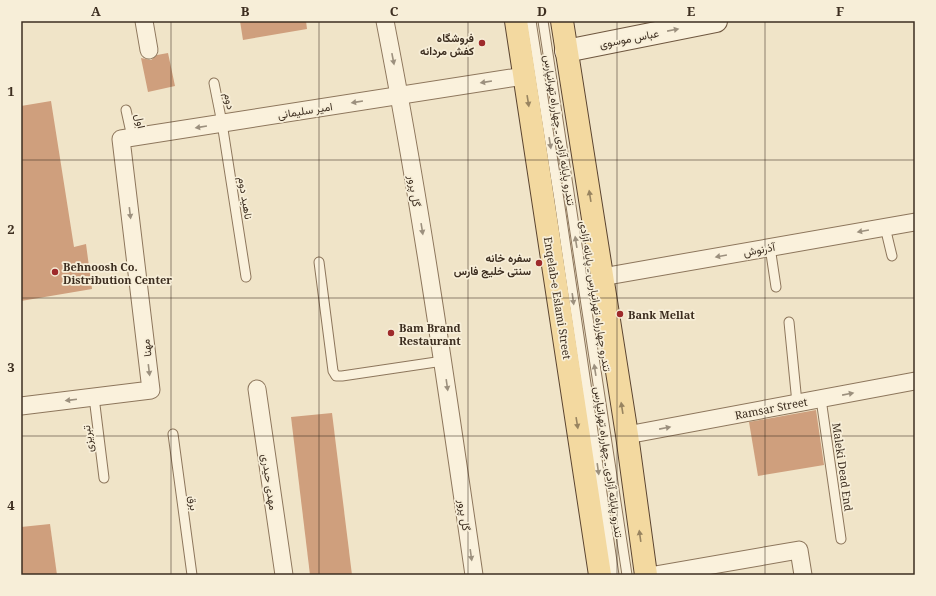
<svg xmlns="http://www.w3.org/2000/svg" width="936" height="596" viewBox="0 0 936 596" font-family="'Noto Serif',Vazirmatn,serif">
<rect width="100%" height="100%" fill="#f0e4c8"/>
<g fill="#cf9f7d">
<path d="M 240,21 L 306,21 L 307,29 L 243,40 Z"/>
<path d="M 168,53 L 175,86 L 148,92 L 141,58 L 151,60 L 157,55 Z"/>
<path d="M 51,101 L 74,247 L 86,244 L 92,289 L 21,301 L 21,106 Z"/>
<path d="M 816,410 L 824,465 L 758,476 L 749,422 Z"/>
<path d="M 332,413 L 352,575 L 310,575 L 291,417 Z"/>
<path d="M 50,524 L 57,575 L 21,575 L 21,527 Z"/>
</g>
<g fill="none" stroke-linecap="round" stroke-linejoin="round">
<g stroke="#8d765c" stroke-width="11">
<g id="lane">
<path d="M 531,21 L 559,200 L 614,575"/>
<path d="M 543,21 L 627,575"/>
<path d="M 214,83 L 222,123 L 246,277"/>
<path d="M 126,110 L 132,137"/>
<path d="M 885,227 L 892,256"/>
<path d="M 770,247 L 776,287"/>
<path d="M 319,262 L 333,371 L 336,376 L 342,376 L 443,361"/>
<path d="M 789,322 L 797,403"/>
<path d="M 94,397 L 104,478"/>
<path d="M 821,399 L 841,539"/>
<path d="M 173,434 L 192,575"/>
</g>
</g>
<g stroke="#8d765c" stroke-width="19">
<g id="street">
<path d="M 144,21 L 149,50"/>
<path d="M 385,21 C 421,205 447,390 474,575"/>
<path d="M 602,277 L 915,222"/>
<path d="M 257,389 L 284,575"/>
<path d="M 21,406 L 151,390 L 121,139 L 524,76"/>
<path d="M 627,435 L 915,381"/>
<path d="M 655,575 L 799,550 L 803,575"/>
</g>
</g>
<g stroke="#6f573f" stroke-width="24">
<path id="secondary" d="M 566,51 L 716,21"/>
</g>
<g stroke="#5b4430" stroke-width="24">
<g id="primary">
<path d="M 516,21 L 600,575"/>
<path d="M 562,21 L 627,435 L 646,575"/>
</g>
</g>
<use href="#lane" stroke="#faf1dc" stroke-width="9"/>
<use href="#street" stroke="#faf1dc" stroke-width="17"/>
<use href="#secondary" stroke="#faf1dc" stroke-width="22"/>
<use href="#primary" stroke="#f3d9a0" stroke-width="22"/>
</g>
<defs><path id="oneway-solid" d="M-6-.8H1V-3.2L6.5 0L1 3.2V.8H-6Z"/></defs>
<g fill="#9c907e">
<use href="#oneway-solid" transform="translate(673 30) rotate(-11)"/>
<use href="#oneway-solid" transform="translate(393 59) rotate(79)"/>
<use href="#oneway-solid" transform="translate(486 82) rotate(171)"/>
<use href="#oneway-solid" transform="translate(357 102) rotate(171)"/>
<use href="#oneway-solid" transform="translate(201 127) rotate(171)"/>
<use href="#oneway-solid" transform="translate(550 143) rotate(81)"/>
<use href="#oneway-solid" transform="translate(130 213) rotate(83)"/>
<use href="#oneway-solid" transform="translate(422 229) rotate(81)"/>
<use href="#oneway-solid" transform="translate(863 231) rotate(170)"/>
<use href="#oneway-solid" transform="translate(576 242) rotate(-99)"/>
<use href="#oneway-solid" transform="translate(721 256) rotate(170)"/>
<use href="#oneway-solid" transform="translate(573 299) rotate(82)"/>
<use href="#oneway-solid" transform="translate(149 370) rotate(83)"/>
<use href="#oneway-solid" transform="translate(595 370) rotate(-99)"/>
<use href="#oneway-solid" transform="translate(447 385) rotate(82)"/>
<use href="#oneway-solid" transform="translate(848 394) rotate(-11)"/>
<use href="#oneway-solid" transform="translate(71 400) rotate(173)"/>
<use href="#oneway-solid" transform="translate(665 428) rotate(-11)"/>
<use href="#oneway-solid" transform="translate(598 469) rotate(82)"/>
<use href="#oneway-solid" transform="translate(471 555) rotate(82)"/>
</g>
<g fill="#988460">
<use href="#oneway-solid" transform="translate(528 101) rotate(81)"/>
<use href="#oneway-solid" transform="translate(590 196) rotate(-99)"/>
<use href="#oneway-solid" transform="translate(622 408) rotate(-99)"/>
<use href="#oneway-solid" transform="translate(577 423) rotate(81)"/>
<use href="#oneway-solid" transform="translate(640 536) rotate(-98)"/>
</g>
<path fill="none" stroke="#3d2e20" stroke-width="1" stroke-opacity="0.55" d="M 171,21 L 171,575M 319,21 L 319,575M 468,21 L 468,575M 617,21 L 617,575M 765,21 L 765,575M 21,160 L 915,160M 21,298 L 915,298M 21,436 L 915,436"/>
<g fill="#9e2a2b" stroke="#f7eed8" stroke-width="1.5">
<circle cx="482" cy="43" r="4"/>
<circle cx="539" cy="263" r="4"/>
<circle cx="55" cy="272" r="4"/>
<circle cx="620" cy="314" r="4"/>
<circle cx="391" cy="333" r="4"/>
</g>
<g text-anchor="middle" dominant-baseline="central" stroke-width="3.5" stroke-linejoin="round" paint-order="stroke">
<g font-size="11" font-weight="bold" fill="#3d2e20" stroke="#f7eed8" text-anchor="start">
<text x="474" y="37" text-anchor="end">فروشگاه<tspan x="474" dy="13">کفش مردانه</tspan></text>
<text x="531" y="257" text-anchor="end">سفره خانه<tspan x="531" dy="13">سنتی خلیج فارس</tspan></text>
<text x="63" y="266">Behnoosh Co.<tspan x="63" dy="13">Distribution Center</tspan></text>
<text x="628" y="314">Bank Mellat</text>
<text x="399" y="327">Bam Brand<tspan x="399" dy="13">Restaurant</tspan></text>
</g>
<g font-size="11" fill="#3d2e20" stroke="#f7eed8">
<text transform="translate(629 38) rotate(-11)">عباس موسوی</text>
<text transform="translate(230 101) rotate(79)">دوم</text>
<text transform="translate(305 110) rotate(-9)">امیر سلیمانی</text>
<text transform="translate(141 121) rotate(78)">اول</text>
<text transform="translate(560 130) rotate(81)">تندرو پایانه آزادی ـ چهارراه تهرانپارس</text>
<text transform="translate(415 191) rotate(81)">گل پرور</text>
<text transform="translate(246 198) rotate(81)">ناهید دوم</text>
<text transform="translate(759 249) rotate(-10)">آذرنوش</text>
<text transform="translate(596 296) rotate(81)">تندرو چهارراه تهرانپارس ـ پایانه آزادی</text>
<text transform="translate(558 298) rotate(81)">Enqelab-e Eslami Street</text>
<text transform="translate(146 348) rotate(-97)">مهنا</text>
<text transform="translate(771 408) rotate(-11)">Ramsar Street</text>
<text transform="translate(87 439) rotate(-97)">تبریزی</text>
<text transform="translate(609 462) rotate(82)">تندرو پایانه آزادی ـ چهارراه تهرانپارس</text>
<text transform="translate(843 467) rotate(82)">Maleki Dead End</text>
<text transform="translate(270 482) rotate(82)">مهدی حیدری</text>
<text transform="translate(194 503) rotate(83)">برق</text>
<text transform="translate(465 515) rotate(82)">گل پرور</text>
</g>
</g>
<rect width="936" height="596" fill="none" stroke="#f7eed8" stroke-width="44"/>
<rect x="22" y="22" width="892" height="552" fill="none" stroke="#3d2e20" stroke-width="1.5"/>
<g font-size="13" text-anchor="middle" font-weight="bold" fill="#3d2e20">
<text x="96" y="16">A</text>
<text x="245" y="16">B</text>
<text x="394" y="16">C</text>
<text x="542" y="16">D</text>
<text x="691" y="16">E</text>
<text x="840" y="16">F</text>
<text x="11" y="96">1</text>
<text x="11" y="234">2</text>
<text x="11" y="372">3</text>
<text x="11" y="510">4</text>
</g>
</svg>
